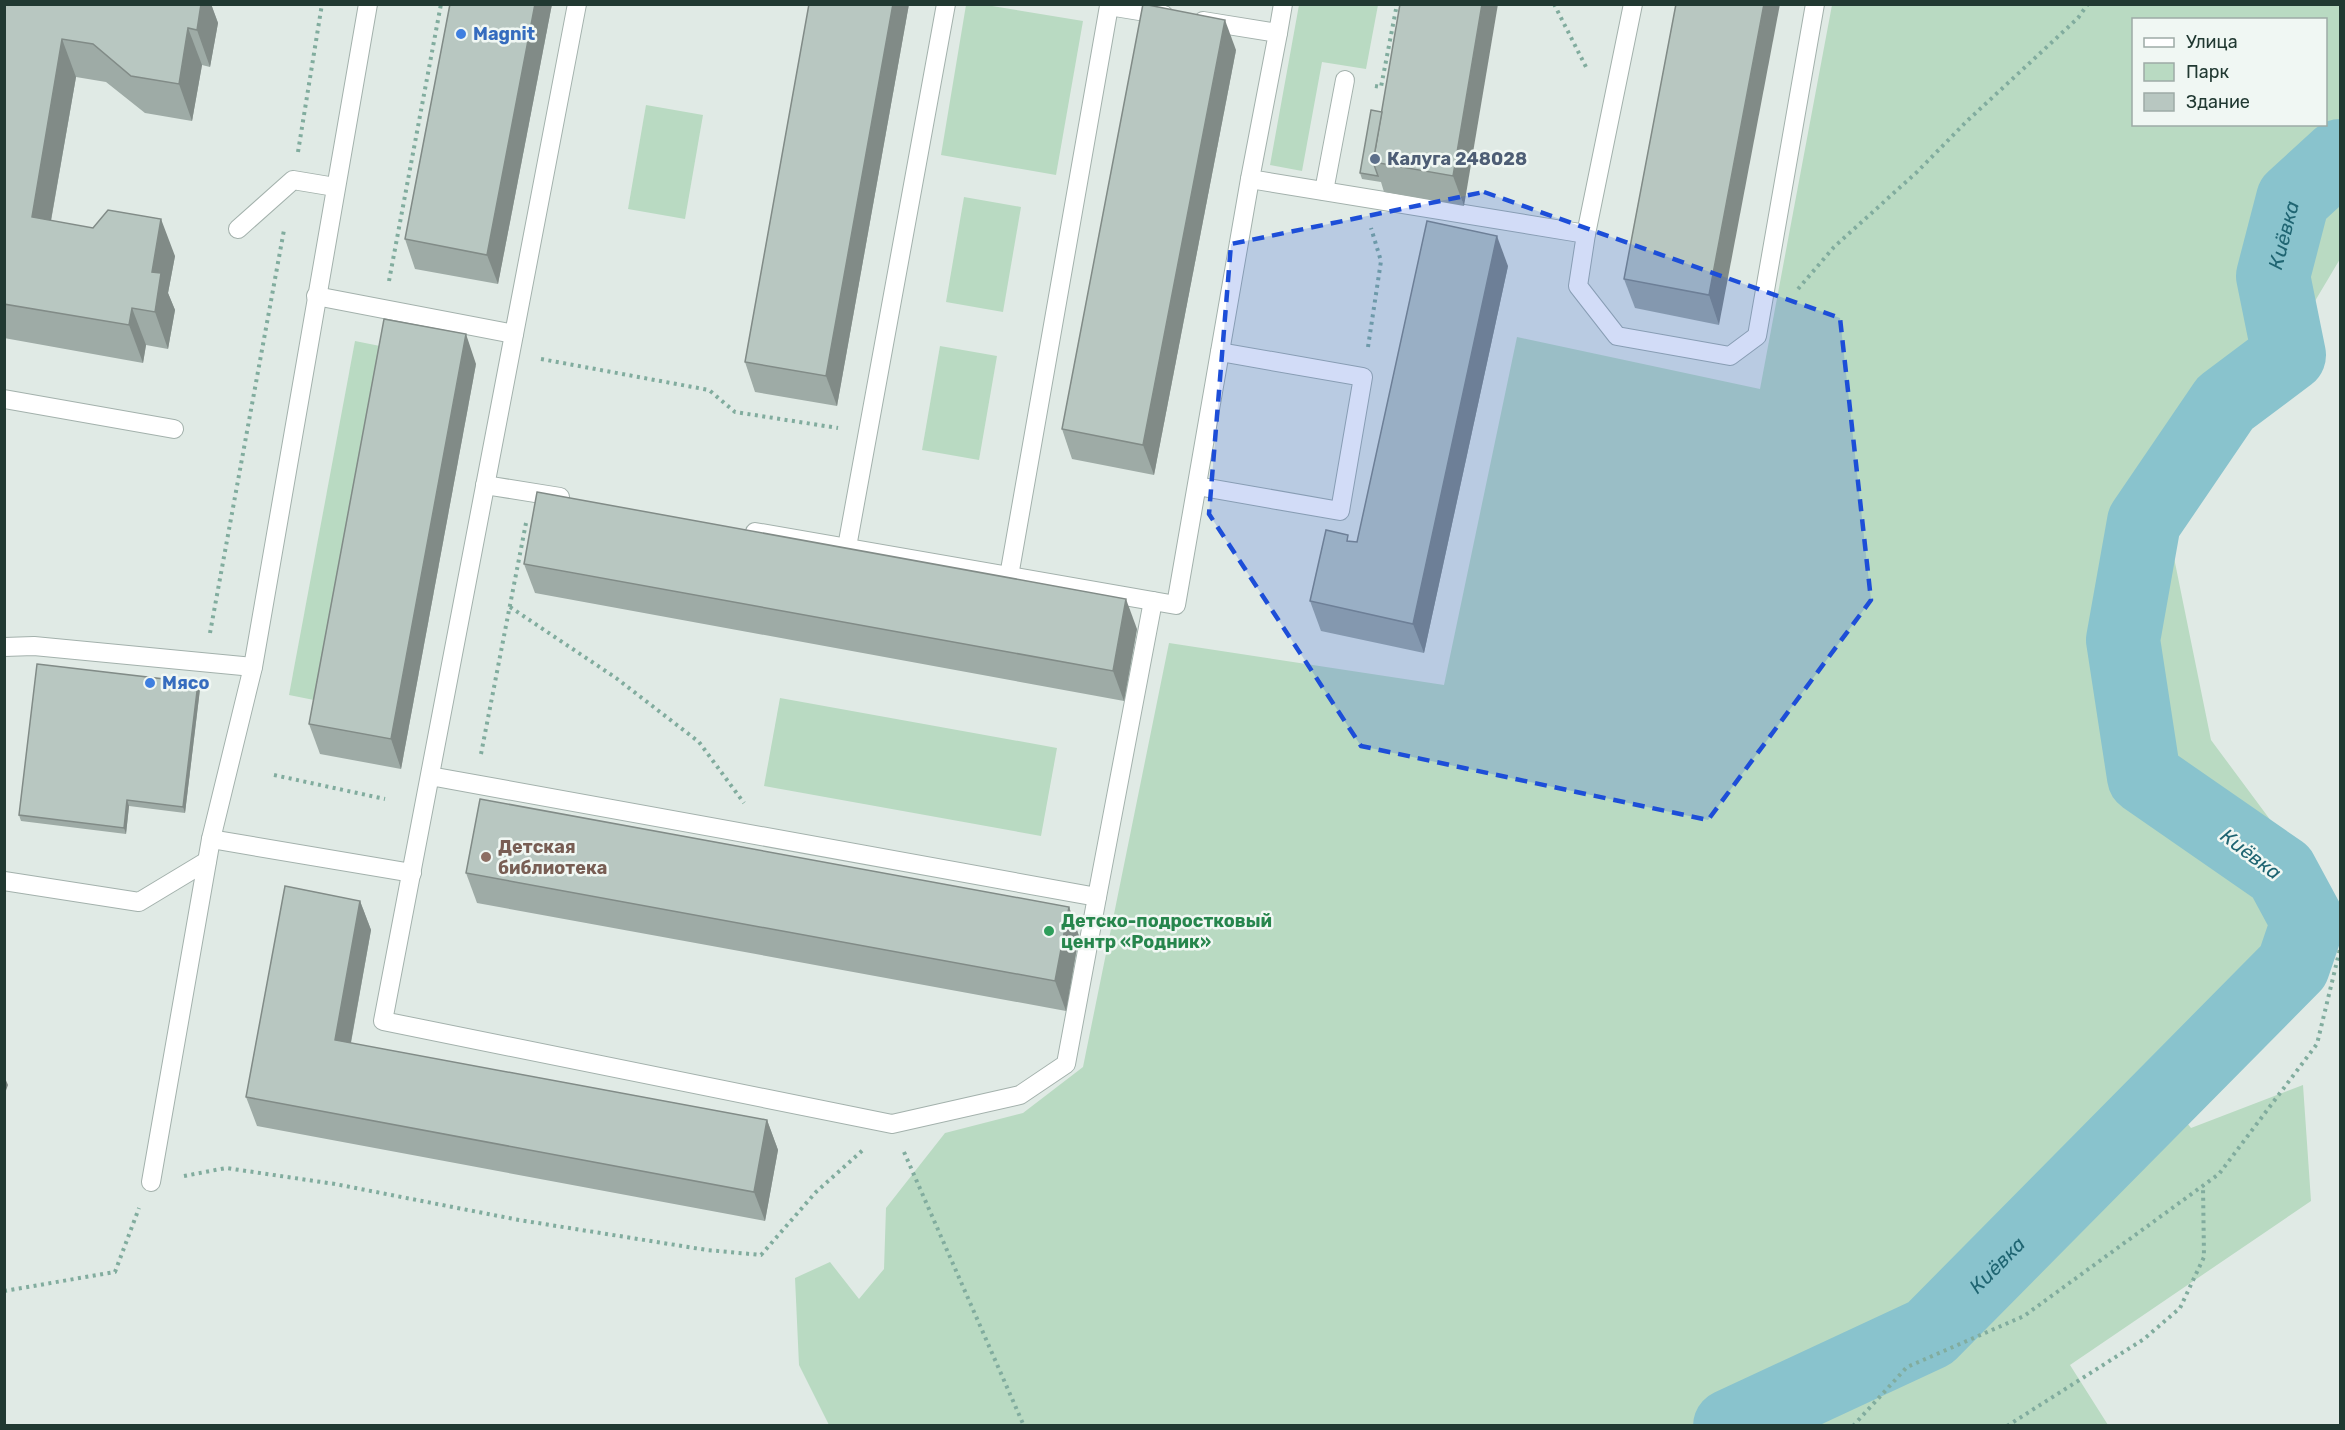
<svg xmlns="http://www.w3.org/2000/svg" width="2345" height="1430" viewBox="0 0 2345 1430" font-family="Rubik,sans-serif">
<rect width="100%" height="100%" fill="#e0eae5"/>
<g fill="#b9dac2" fill-rule="evenodd">
<path d="M 966,5 L 986,5 L 1083,21 L 1056,175 L 941,155 Z"/>
<path d="M 1299,5 L 1378,5 L 1366,69 L 1322,62 L 1302,171 L 1270,165 Z"/>
<path d="M 1832,5 L 2340,5 L 2340,259 L 2171,543 L 2211,740 L 2326,895 L 2165,1095 L 2191,1128 L 2303,1085 L 2311,1201 L 2070,1365 L 2108,1425 L 829,1425 L 799,1365 L 795,1278 L 830,1262 L 859,1299 L 884,1269 L 886,1208 L 945,1133 L 1023,1113 L 1083,1067 L 1169,643 L 1444,685 L 1517,337 L 1760,389 ZM 2134,20 L 2326,20 L 2326,124 L 2134,124 Z"/>
<path d="M 646,105 L 703,115 L 685,219 L 628,209 Z"/>
<path d="M 964,197 L 1021,207 L 1003,312 L 946,302 Z"/>
<path d="M 355,341 L 395,349 L 329,703 L 289,695 Z"/>
<path d="M 940,346 L 997,356 L 979,460 L 922,450 Z"/>
<path d="M 780,698 L 1057,748 L 1041,836 L 764,786 Z"/>
</g>
<g fill="none" stroke-linecap="round" stroke-linejoin="round">
<path stroke="#89c3cd" stroke-width="74" id="s1" d="M 1730,1426 L 1930,1333 L 2293,966 L 2308,922 L 2281,872 L 2144,777 L 2123,640 L 2144,522 L 2225,403 L 2289,355 L 2273,276 L 2293,199 L 2340,156"/>
<g stroke="#a3b1ac" stroke-width="20">
<g id="lane">
<path d="M 1203,21 L 1278,33 L 1283,4"/>
<path d="M 1278,33 L 1250,179 L 1586,234 L 1633,4"/>
<path d="M 1324,191 L 1345,80"/>
<path d="M 238,229 L 293,180 L 335,187"/>
<path d="M 1586,234 L 1578,286 L 1617,336 L 1730,356 L 1757,336 L 1815,4"/>
<path d="M 316,296 L 514,334"/>
<path d="M 4,399 L 174,429"/>
<path d="M 485,485 L 560,497"/>
<path d="M 1197,486 L 1340,511 L 1363,377 L 1220,352"/>
<path d="M 755,532 L 1176,605 L 1250,179"/>
<path d="M 847,547 L 946,4"/>
<path d="M 1009,576 L 1109,6 L 1164,15"/>
<path d="M 4,647 L 34,646 L 253,667"/>
<path d="M 430,776 L 1097,897 L 1066,1064 L 1020,1095 L 892,1124 L 383,1021 L 577,4"/>
<path d="M 211,839 L 412,873"/>
<path d="M 4,881 L 139,902 L 207,861"/>
<path d="M 1097,897 L 1153,601"/>
</g>
</g>
<g stroke="#a3b1ac" stroke-width="20">
<path id="street" d="M 151,1182 L 211,839 L 253,667 L 368,4"/>
</g>
<g stroke="#81ac9e" stroke-width="4" stroke-dasharray="3 4.5" stroke-linecap="butt">
<path d="M 1554,4 L 1586,67 L 1586,71"/>
<path d="M 1375,86 L 1381,87 L 1397,4"/>
<path d="M 298,152 L 322,4"/>
<path d="M 389,281 L 441,4"/>
<path d="M 1798,289 L 1834,247 L 1917,172 L 1966,122 L 2078,18 L 2088,4"/>
<path d="M 1368,347 L 1381,261 L 1371,228"/>
<path d="M 541,359 L 709,390 L 735,412 L 838,428"/>
<path d="M 510,607 L 616,678 L 699,742 L 744,803"/>
<path d="M 210,633 L 284,230"/>
<path d="M 481,754 L 526,523"/>
<path d="M 274,775 L 385,799"/>
<path d="M 904,1152 L 1024,1426"/>
<path d="M 184,1176 L 226,1168 L 335,1184 L 519,1220 L 707,1250 L 761,1255 L 816,1192 L 864,1149"/>
<path d="M 4,1291 L 115,1272 L 139,1208"/>
<path d="M 1853,1426 L 1907,1367 L 2024,1316 L 2219,1174 L 2317,1044 L 2340,949"/>
<path d="M 2007,1426 L 2144,1339 L 2180,1308 L 2204,1257 L 2203,1185"/>
</g>
<use href="#lane" stroke="#fff" stroke-width="18"/>
<use href="#street" stroke="#fff" stroke-width="18"/>
</g>
<g fill="#9eaba6">
<path d="M 4,4 L 211,4 L 218,23 L 210,67 L 202,65 L 192,121 L 145,113 L 106,82 L 76,77 L 51,221 L 175,256 L 168,293 L 175,310 L 168,349 L 146,345 L 143,363 L 4,338 Z"/>
<path d="M 450,4 L 552,4 L 498,284 L 415,269 L 405,239 Z"/>
<path d="M 809,4 L 909,4 L 837,406 L 755,392 L 745,362 Z"/>
<path d="M 1400,4 L 1464,206 L 1384,192 L 1381,182 L 1362,179 L 1360,173 L 1382,112 Z"/>
<path d="M 1676,4 L 1719,325 L 1635,308 L 1624,279 Z"/>
<path d="M 1236,50 L 1154,475 L 1072,459 L 1062,429 Z"/>
<path d="M 1508,266 L 1424,653 L 1321,631 L 1310,601 L 1351,541 L 1357,542 Z"/>
<path d="M 476,364 L 401,769 L 320,754 L 309,724 Z"/>
<path d="M 524,564 L 1137,629 L 1124,701 L 535,593 Z"/>
<path d="M 198,683 L 200,689 L 185,813 L 129,806 L 126,834 L 21,821 L 19,815 Z"/>
<path d="M 466,873 L 1069,907 L 1079,936 L 1066,1011 L 477,903 Z"/>
<path d="M 360,901 L 371,930 L 351,1043 L 767,1120 L 778,1150 L 765,1221 L 257,1126 L 246,1097 Z"/>
</g>
<g fill="#818b87">
<path d="M 201,4 L 211,4 L 218,23 L 210,67 L 197,30 Z"/>
<path d="M 535,4 L 552,4 L 498,284 L 487,255 Z"/>
<path d="M 893,4 L 909,4 L 837,406 L 826,376 Z"/>
<path d="M 1482,4 L 1498,4 L 1464,206 L 1453,176 Z"/>
<path d="M 1764,4 L 1780,4 L 1719,325 L 1709,295 Z"/>
<path d="M 1225,20 L 1236,50 L 1154,475 L 1143,445 Z"/>
<path d="M 188,28 L 202,65 L 192,121 L 179,84 Z"/>
<path d="M 62,39 L 76,77 L 45,254 L 32,217 Z"/>
<path d="M 161,219 L 175,256 L 168,293 L 175,310 L 168,349 L 155,312 L 152,272 Z"/>
<path d="M 1497,236 L 1508,266 L 1424,653 L 1413,624 Z"/>
<path d="M 132,308 L 146,345 L 143,363 L 129,325 Z"/>
<path d="M 466,334 L 476,364 L 401,769 L 391,739 Z"/>
<path d="M 1126,599 L 1137,629 L 1124,701 L 1113,671 Z"/>
<path d="M 198,683 L 200,689 L 185,813 L 183,807 Z"/>
<path d="M 127,800 L 129,806 L 126,834 L 124,828 Z"/>
<path d="M 360,901 L 371,930 L 346,1069 L 335,1040 Z"/>
<path d="M 1069,907 L 1079,936 L 1066,1011 L 1055,981 Z"/>
<path d="M 4,1076 L 8,1085 L 4,1096 Z"/>
<path d="M 767,1120 L 778,1150 L 765,1221 L 754,1192 Z"/>
</g>
<g fill="#b8c7c1" stroke="#818b87" stroke-width="1.5">
<path d="M 4,4 L 201,4 L 197,30 L 188,28 L 179,84 L 131,76 L 93,44 L 62,39 L 32,217 L 93,228 L 108,210 L 161,219 L 152,272 L 161,273 L 155,312 L 132,308 L 129,325 L 4,304 Z"/>
<path d="M 450,4 L 535,4 L 487,255 L 405,239 Z"/>
<path d="M 809,4 L 893,4 L 826,376 L 745,362 Z"/>
<path d="M 1143,4 L 1225,20 L 1143,445 L 1062,429 Z"/>
<path d="M 1400,4 L 1482,4 L 1453,176 L 1373,162 Z"/>
<path d="M 1676,4 L 1764,4 L 1709,295 L 1624,279 Z"/>
<path d="M 1371,110 L 1382,112 L 1373,162 L 1378,176 L 1360,173 Z"/>
<path d="M 1427,221 L 1497,236 L 1413,624 L 1310,601 L 1326,530 L 1348,535 L 1347,541 L 1357,542 Z"/>
<path d="M 384,319 L 466,334 L 391,739 L 309,724 Z"/>
<path d="M 537,492 L 1126,599 L 1113,671 L 524,564 Z"/>
<path d="M 37,664 L 198,683 L 183,807 L 127,800 L 124,828 L 19,815 Z"/>
<path d="M 480,799 L 1069,907 L 1055,981 L 466,873 Z"/>
<path d="M 285,886 L 360,901 L 335,1040 L 767,1120 L 754,1192 L 246,1097 Z"/>
</g>
<path fill="#1d4ed8" fill-opacity="0.2" stroke="#1d4ed8" stroke-width="4.5" stroke-dasharray="12 8" stroke-linejoin="round" d="M 1484,192 L 1840,318 L 1871,600 L 1708,820 L 1361,746 L 1209,514 L 1231,244 Z"/>
<g fill="#3f7fe0" stroke="#f0f7f3" stroke-width="2">
<circle cx="461" cy="34" r="6"/>
<circle cx="150" cy="683" r="6"/>
</g>
<circle fill="#5c6f8a" stroke="#f0f7f3" stroke-width="2" cx="1375" cy="159" r="6"/>
<circle fill="#8d6e63" stroke="#f0f7f3" stroke-width="2" cx="486" cy="857" r="6"/>
<circle fill="#2e9e5b" stroke="#f0f7f3" stroke-width="2" cx="1049" cy="931" r="6"/>
<g text-anchor="middle" dominant-baseline="central" stroke-width="5" stroke-linejoin="round" paint-order="stroke">
<g font-size="18" font-weight="bold" fill="#366cbe" stroke="#f0f7f3" text-anchor="start">
<text x="473" y="34">Magnit</text>
<text x="162" y="683">Мясо</text>
</g>
<g font-size="18" font-weight="bold" fill="#4e5e75" stroke="#f0f7f3" text-anchor="start">
<text x="1387" y="159">Калуга 248028</text>
</g>
<g font-size="18" font-weight="bold" fill="#785e54" stroke="#f0f7f3" text-anchor="start">
<text x="498" y="847">Детская<tspan x="498" dy="21">библиотека</tspan></text>
</g>
<g font-size="18" font-weight="bold" fill="#27864d" stroke="#f0f7f3" text-anchor="start">
<text x="1061" y="921">Детско-подростковый<tspan x="1061" dy="21">центр «Родник»</tspan></text>
</g>
<g font-size="20" font-style="italic" fill="#1f6572" stroke="#f0f7f3">
<text stroke="none"><textPath href="#s1" startOffset="1612">Киёвка</textPath></text>
<text transform="translate(2251 854) rotate(37)">Киёвка</text>
<text stroke="none"><textPath href="#s1" startOffset="316">Киёвка</textPath></text>
</g>
</g>
<rect width="2345" height="1430" fill="none" stroke="#213932" stroke-width="12"/>
<rect x="2132" y="18" width="195" height="108" fill="#f0f7f3" stroke="#9daba6" stroke-width="1.5"/>
<rect x="2144" y="38" width="30" height="9" fill="#ffffff" stroke="#9daba6" stroke-width="1.5"/>
<text x="2186" y="48" font-size="18" fill="#213932">Улица</text>
<rect x="2144" y="63" width="30" height="18" fill="#b9dac2" stroke="#9daba6" stroke-width="1.5"/>
<text x="2186" y="78" font-size="18" fill="#213932">Парк</text>
<rect x="2144" y="93" width="30" height="18" fill="#b8c7c1" stroke="#9daba6" stroke-width="1.5"/>
<text x="2186" y="108" font-size="18" fill="#213932">Здание</text>
</svg>
